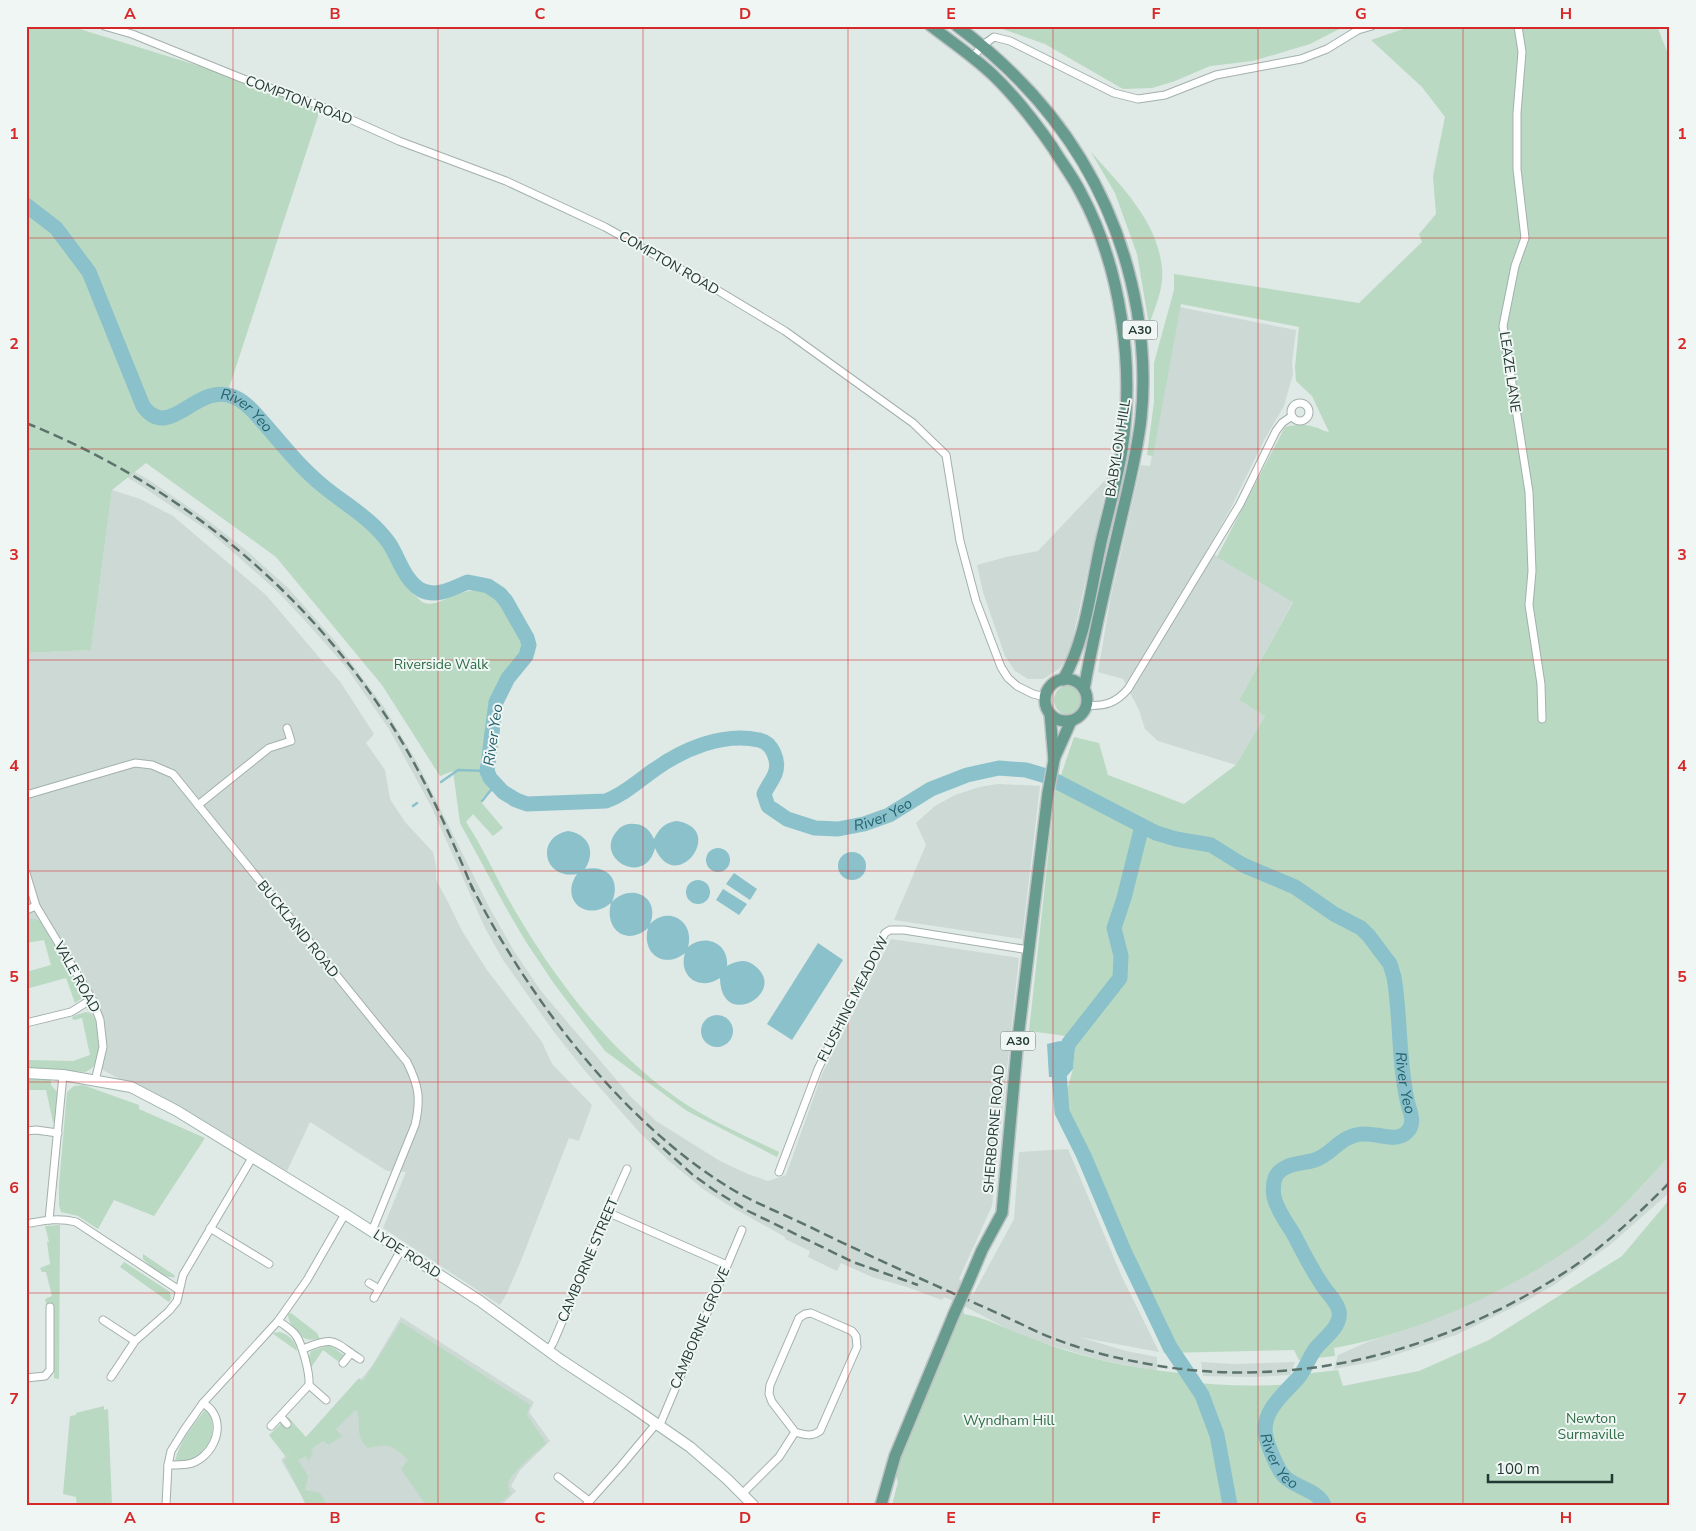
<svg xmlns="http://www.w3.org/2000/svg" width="1696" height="1531" viewBox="0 0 1696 1531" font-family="'Nunito Sans',sans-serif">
<rect width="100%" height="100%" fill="#dfe9e5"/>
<g fill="#cdd9d4">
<path d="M 1179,307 L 1296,330 L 1292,362 L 1293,374 L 1284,406 L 1263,442 L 1231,508 L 1207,550 L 1293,601 L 1239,700 L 1265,716 L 1236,765 L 1158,741 L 1145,729 L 1139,710 L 1123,679 L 1098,672 L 1110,601 L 1141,465 L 1150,466 Z"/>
<path d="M 26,418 L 90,447 L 149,480 L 206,519 L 246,550 L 288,588 L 335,641 L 384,707 L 418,764 L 489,907 L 514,951 L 541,991 L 631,1097 L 656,1121 L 720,1161 L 748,1174 L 768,1181 L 786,1175 L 822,1074 L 891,939 L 1019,958 L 992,1206 L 959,1279 L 973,1295 L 1014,1219 L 1019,1152 L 1068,1149 L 1122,1277 L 1159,1352 L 1079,1337 L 1126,1351 L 1157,1357 L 1157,1371 L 1102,1360 L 1033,1340 L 1008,1329 L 954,1301 L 944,1297 L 942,1300 L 907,1287 L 872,1277 L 841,1263 L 837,1271 L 808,1257 L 810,1251 L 785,1239 L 785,1237 L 728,1205 L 703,1189 L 669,1161 L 641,1134 L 585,1071 L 554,1032 L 503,960 L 485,928 L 432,808 L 389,729 L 346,667 L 308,624 L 278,592 L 210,532 L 140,485 Z"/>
<path d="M 1109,476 L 1069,655 L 1059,669 L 1043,679 L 1028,679 L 1015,671 L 1005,656 L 983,592 L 977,565 L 1006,557 L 1038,551 Z"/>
<path d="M 112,490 L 140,499 L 173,516 L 266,595 L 341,683 L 374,734 L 366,743 L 385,770 L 390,799 L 405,822 L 433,852 L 436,866 L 436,880 L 448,902 L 462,931 L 487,970 L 542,1042 L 552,1064 L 592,1105 L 579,1141 L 569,1138 L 520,1263 L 506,1295 L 500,1305 L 383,1228 L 406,1172 L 387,1171 L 310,1122 L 287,1171 L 92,1064 L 94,1023 L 80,996 L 47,938 L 26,942 L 26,653 L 91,650 Z"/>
<path d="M 998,784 L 1040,786 L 1022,939 L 894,920 L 926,845 L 916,823 L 935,806 L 955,795 L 979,787 Z"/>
<path d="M 1670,1156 L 1670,1192 L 1610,1245 L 1554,1285 L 1528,1300 L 1456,1335 L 1376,1361 L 1334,1369 L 1338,1355 L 1365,1343 L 1413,1327 L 1469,1304 L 1531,1273 L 1592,1233 L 1633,1196 Z"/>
<path d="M 401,1317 L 534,1402 L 529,1412 L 550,1441 L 520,1470 L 511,1486 L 516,1491 L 502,1505 L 307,1505 L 281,1460 L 339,1406 L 372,1366 Z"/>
<path d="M 1201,1362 L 1234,1364 L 1295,1362 L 1290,1375 L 1254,1377 L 1203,1376 Z"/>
</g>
<g fill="#b9d9c2">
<path d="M 26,26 L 70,26 L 322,104 L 230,385 L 222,401 L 233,404 L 243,411 L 313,485 L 359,521 L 379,539 L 392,557 L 407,588 L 422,602 C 428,605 435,604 441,601 C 473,588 488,580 510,614 C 518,626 525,638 525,653 L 503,679 L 492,695 L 491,701 L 480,763 L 482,779 L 491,790 L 482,798 L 481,802 L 503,828 L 493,836 L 473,814 L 466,822 C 481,845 493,870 506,895 C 549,972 605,1048 678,1099 C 708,1120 746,1136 779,1152 L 777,1157 L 687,1111 L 605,1051 L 555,985 L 526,942 L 505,906 L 460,823 L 453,771 L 440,776 L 382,685 L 276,557 L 146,463 L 112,490 L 91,650 L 26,653 Z"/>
<path d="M 994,26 L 1345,26 L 1310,44 L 1253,61 L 1210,66 L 1175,81 L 1152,88 L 1123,89 L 1045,44 Z"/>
<path d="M 1412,26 L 1657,26 L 1670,59 L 1670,1156 C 1645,1182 1621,1211 1592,1233 C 1523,1285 1419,1334 1334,1348 L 1335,1356 L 1299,1360 L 1294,1350 L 1164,1353 L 1059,1118 L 1073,1069 L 1075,1047 L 1081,1038 L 1029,1031 L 1055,793 L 1074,737 L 1099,743 L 1108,775 L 1184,804 L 1236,765 L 1265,716 L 1239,700 L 1293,602 L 1217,557 L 1285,427 C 1293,425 1306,424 1314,427 C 1320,428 1322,431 1329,432 L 1312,396 L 1296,381 L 1295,367 L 1299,327 L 1181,304 L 1153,456 L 1147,455 L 1154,402 L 1154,363 L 1174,290 L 1174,274 L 1359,303 L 1422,242 L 1419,234 L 1436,214 L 1433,176 L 1445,117 L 1422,87 L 1371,40 Z"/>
<path d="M 1091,152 C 1121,186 1157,220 1162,268 C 1164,287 1156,306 1149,324 L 1137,254 L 1115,193 Z"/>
<circle cx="1069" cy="700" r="15"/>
<path d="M 26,918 L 35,919 L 40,921 L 81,993 L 82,998 L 75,1003 L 66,978 L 26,989 L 26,972 L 51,965 L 44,940 L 26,943 Z"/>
<path d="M 86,1012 C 101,1014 100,1050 96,1062 C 94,1067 90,1070 85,1072 L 26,1068 L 26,1060 L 73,1061 L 90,1055 L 82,1018 L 75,1020 L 72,1019 L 73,1016 Z"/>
<path d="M 42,1078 L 51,1080 L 51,1085 L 57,1092 L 55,1123 L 53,1122 L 46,1090 L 26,1090 L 26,1079 Z"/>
<path d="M 83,1085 L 139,1105 L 139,1109 L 205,1138 L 154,1216 L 114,1200 L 98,1229 L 78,1216 L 61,1212 L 59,1205 L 59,1185 L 67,1092 L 74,1086 Z"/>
<path d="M 1670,1199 L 1670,1505 L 892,1505 L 898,1482 L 895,1474 L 921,1408 L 963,1310 L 964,1314 C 988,1318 1010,1331 1033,1339 C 1080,1357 1129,1368 1179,1373 L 1185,1381 C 1223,1387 1260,1386 1299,1384 L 1303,1374 L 1338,1370 L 1343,1386 L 1419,1371 L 1489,1340 L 1622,1256 Z"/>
<path d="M 60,1225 L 59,1379 L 54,1378 L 54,1306 L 47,1306 L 45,1299 L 52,1296 L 46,1272 L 42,1272 L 40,1268 L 50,1264 L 47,1242 L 49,1242 L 45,1226 Z"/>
<path d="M 143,1254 L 174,1275 L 175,1277 C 163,1279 151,1267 143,1259 Z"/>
<path d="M 124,1262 L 170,1292 L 171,1298 L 169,1302 L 120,1267 Z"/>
<path d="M 291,1313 L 317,1333 L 320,1339 C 315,1339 309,1341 304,1338 C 296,1334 288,1322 288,1314 Z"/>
<path d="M 401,1322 L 530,1405 L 527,1415 L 546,1443 C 538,1451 508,1474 508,1485 C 508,1488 509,1490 511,1493 L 498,1505 L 426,1505 L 401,1469 L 408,1460 C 391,1445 390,1443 368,1448 C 353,1434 363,1423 356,1409 L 336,1429 L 342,1436 L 329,1445 L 323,1441 L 311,1449 L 313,1454 L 308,1461 L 306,1456 L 298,1460 L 308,1476 L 305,1490 L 320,1493 L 327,1505 L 306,1505 L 284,1461 L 293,1450 L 286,1457 L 269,1435 L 288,1417 L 306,1437 L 359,1378 L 363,1381 Z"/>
<path d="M 280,1332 C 289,1335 296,1341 297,1351 L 272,1333 Z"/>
<path d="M 330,1345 L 345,1356 L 339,1362 L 323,1350 L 310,1369 L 307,1362 L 311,1351 Z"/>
<path d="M 104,1406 L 104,1410 L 108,1409 L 112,1505 L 77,1505 L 76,1497 L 63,1494 L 70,1416 L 76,1415 L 76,1413 Z"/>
<path d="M 207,1409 C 210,1415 213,1422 213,1428 C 212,1446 194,1466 175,1461 C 180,1441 192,1427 204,1411 Z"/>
</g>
<g fill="#8bc1cb">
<path d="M 676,821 C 728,828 676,897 655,848 C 645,888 593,858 617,831 C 621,826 627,823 634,824 C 645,824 650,831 654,839 C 659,829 664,823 676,821 Z"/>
<path d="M 568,831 C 589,834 596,852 585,869 C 608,865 621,880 612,902 C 631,882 661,897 650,924 C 669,905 695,922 688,947 C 705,933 729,943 727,966 C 736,961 746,958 755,966 C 789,992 721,1032 720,978 C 699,992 678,976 685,953 C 664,970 641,953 648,928 C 626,947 604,929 611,903 C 587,923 559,900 577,874 C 543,880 535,837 568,831 Z"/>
<circle cx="718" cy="860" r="12"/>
<circle cx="852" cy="866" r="14"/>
<path d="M 734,873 L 757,889 L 750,900 L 726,884 Z"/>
<circle cx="698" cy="892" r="12"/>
<path d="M 723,889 L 747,904 L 739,915 L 716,900 Z"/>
<path d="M 818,943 L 843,960 L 792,1040 L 767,1024 Z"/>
<circle cx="717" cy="1031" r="16"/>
<path d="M 1060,1041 L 1069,1043 L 1075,1047 L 1073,1069 L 1066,1077 L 1049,1077 L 1047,1044 Z"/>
</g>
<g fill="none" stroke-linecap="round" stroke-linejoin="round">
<g stroke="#8bc1cb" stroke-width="2.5">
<path d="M 441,782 L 458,770 L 487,771"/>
<path d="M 482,801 L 495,785"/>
<path d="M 413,806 L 417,803"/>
</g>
<g stroke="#8bc1cb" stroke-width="15">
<path id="s1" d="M 26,205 L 56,228 L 89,272 L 143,406 C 170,443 196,381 234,397 C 248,403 258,417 268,428 C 285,448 302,469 323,486 C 346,505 371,518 389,543 C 399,558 404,580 421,590 C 437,598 453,588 468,582 L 488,586 L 500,594 L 506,601 L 527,638 L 529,645 L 526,656 L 508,678 L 496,702 L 487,771 L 490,778 L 503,792 L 516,800 L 527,804 L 606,801 C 625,794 638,781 654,770 C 683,749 723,732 759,740 C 772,742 780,761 775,774 C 772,781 767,787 764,794 L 768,806 L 787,819 L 815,828 L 838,829 L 864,824 L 889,815 L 931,789 L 967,775 L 999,768 L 1026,770 L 1046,776 L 1156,833 L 1176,839 L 1211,845 L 1243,865 L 1295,887 L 1334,914 L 1361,928 L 1369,936 L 1390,964 L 1394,977 C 1401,1018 1398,1063 1408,1104 C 1411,1114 1415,1124 1407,1132 C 1397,1143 1377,1133 1364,1134 C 1340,1135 1334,1153 1315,1160 C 1302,1164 1281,1163 1275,1178 C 1273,1184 1273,1191 1274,1197 C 1277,1210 1286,1222 1293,1233 C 1302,1250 1310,1267 1321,1283 C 1326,1292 1337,1301 1339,1311 C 1342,1326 1325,1337 1316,1348 C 1309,1357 1306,1368 1299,1377 C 1284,1394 1260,1412 1266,1437 C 1268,1446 1278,1471 1285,1477 C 1296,1488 1318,1490 1324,1505"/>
<path d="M 1142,826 L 1124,898 L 1114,928 L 1121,956 L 1120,978 L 1069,1043 L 1059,1072 L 1062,1112 L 1084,1156 L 1124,1251 L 1170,1347 L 1202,1395 L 1217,1435 L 1230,1505"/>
</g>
<g stroke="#a3b0ac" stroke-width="9">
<g id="street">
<path d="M 104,26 L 132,34 L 241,78 L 316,104 L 399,141 L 506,181 L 605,227 L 707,284 L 785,331 L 913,423 L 946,455 L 960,541 L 976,601 L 1001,667 L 1008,678 L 1017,686 L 1033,694 L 1045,697"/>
<path d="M 1518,26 L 1522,52 L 1517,113 L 1517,169 L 1525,238 L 1515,266 L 1503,326 L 1529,492 L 1532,571 L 1529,605 L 1541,684 L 1542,719"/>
<path d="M 972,58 L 983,45 L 994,37 L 1010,41 L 1114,93 L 1138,99 L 1165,95 L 1216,75 L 1301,59 L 1327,49 L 1358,30 L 1372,26"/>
<circle cx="1300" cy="412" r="9"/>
<path d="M 1086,705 C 1104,707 1116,703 1128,689 L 1240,504 L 1276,431 L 1282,423 L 1292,416"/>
<path d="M 26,795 L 135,763 L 152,765 L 173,774 L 407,1062 C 419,1086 421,1099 415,1125 L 372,1231"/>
<path d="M 198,805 L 269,748 L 291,741 L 287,728"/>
<path d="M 26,873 L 36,906 L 92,999 L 100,1020 L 103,1047 L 95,1081"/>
<path d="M 26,910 L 36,906"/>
<path d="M 26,1023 L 71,1012 L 92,999"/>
<path d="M 26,1131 L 36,1130 L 58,1133"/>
<path d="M 779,1172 L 818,1069 L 885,933 L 890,930 L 904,930 L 1029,950"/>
<path d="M 607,1212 L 727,1265"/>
<path d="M 49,1220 L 63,1075"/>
<path d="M 31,1223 C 46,1220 60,1218 76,1222 L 179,1290"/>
<path d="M 210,1228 L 269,1264"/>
<path d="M 369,1283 L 379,1289"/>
<path d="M 374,1298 L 401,1250"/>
<path d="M 103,1320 L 135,1341"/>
<path d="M 303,1349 C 336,1335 333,1342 360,1359"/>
<path d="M 548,1351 L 553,1343 C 578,1285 601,1226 627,1169"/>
<path d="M 343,1363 L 351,1353"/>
<path d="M 111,1377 L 135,1341 L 169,1311 L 177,1301 L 183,1275 L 252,1158"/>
<path d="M 26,1378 L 45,1376 L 50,1370 L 50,1307"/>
<path d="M 309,1385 L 326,1400"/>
<path d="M 281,1417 L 287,1424"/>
<path d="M 271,1426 L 309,1385 C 310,1374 302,1341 294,1333 C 289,1328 283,1324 278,1321"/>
<path d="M 659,1427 L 742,1230"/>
<path d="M 168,1465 C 175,1465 182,1465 188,1464 C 210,1460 226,1430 212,1411 C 210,1408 206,1405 203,1403"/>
<path d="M 558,1477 L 589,1501"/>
<path d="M 742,1494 L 779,1457 L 795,1432 L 772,1402 L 769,1394 L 770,1385 L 799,1318 L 805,1314 L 811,1313 L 852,1331 L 856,1336 L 857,1347 L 820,1431 C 812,1437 805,1435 795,1432"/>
<path d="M 166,1505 L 168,1465 L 171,1451 L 184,1430 L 203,1403 L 278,1321 L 307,1280 L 345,1214"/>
<path d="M 586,1505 L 621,1466 L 656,1424"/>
</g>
</g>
<g stroke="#9fb4ac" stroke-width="12">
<path id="secondary" d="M 26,1073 L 63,1075 L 131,1087 L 177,1111 L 345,1214 L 480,1301 L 561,1360 L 628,1404 L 690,1447 L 727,1479 L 753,1505"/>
</g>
<g stroke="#bdc3c2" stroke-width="14">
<g id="primary">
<path d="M 931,26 C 952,42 974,57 993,75 C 1016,97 1035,122 1053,148 C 1062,163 1073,177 1081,193 C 1121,267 1135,367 1122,450 C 1117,480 1109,509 1102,538 C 1091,585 1087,637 1063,680"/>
<path d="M 957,26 C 1054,98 1116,190 1137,310 C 1143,346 1145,382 1141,419 C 1137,454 1128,488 1120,523 C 1107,578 1094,633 1084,689"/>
<circle cx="1066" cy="700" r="21"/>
<path d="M 1054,759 L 1071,721"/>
<path d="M 968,1283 L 982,1250 L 1002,1213 L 1018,1038 L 1048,793 L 1054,760 L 1050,714"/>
<path d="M 881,1505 L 895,1456 L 954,1314"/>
</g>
</g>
<use href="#street" stroke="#fff" stroke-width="7"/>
<use href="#secondary" stroke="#fff" stroke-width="10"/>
<use href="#primary" stroke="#679b8e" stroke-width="11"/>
<g stroke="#5c736d" stroke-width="2.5" stroke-dasharray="10 5" stroke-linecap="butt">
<path d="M 26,423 C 176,483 307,590 393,727 C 425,778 450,834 473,890"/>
<path d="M 470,883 C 526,994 617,1116 722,1183 C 749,1201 781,1213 810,1227 C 879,1261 949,1291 1019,1323 C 1060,1344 1103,1356 1148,1364 C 1295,1391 1442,1352 1567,1271 C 1605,1246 1638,1214 1670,1182"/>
<path d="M 652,1138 L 693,1175 L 714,1190 L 748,1211 L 853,1262 L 918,1285"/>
</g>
<g stroke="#bdc3c2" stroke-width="14" stroke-linecap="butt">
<path id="primary-bridge" d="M 954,1314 L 968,1283"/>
</g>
<use href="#primary-bridge" stroke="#679b8e" stroke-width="11"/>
</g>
<path fill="none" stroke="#d62828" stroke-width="1" stroke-opacity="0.55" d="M 233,26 L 233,1505M 438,26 L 438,1505M 643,26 L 643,1505M 848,26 L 848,1505M 1053,26 L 1053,1505M 1258,26 L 1258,1505M 1463,26 L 1463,1505M 26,238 L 1670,238M 26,449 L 1670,449M 26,660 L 1670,660M 26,871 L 1670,871M 26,1082 L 1670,1082M 26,1293 L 1670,1293"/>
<g text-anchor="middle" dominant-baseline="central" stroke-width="4" stroke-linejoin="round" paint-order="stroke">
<g fill="#eff6f3" stroke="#60716c" stroke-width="1">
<rect x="1122.5" y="320.5" width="35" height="19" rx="4"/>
<rect x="1000.5" y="1031.5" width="35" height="19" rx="4"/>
</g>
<g font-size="12" font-weight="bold" fill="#223832">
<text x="1140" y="330">A30</text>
<text x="1018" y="1041">A30</text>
</g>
<g font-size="14" fill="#223832" stroke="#eff6f3">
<text transform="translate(299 100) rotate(21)">COMPTON ROAD</text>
<text transform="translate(669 263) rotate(30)">COMPTON ROAD</text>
<text transform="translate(1510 372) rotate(82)">LEAZE LANE</text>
<text transform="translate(1118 448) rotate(-81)">BABYLON HILL</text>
<text transform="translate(298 929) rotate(51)">BUCKLAND ROAD</text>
<text transform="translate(77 977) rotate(61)">VALE ROAD</text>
<text transform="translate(853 999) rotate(-63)">FLUSHING MEADOW</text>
<text transform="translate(994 1129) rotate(-85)">SHERBORNE ROAD</text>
<text transform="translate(407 1254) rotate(33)">LYDE ROAD</text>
<text transform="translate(588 1260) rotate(-67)">CAMBORNE STREET</text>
<text transform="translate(700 1328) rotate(-67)">CAMBORNE GROVE</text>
</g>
<g font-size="14" fill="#2f6b46" stroke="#eff6f3">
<text x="441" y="664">Riverside Walk</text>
<text x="1591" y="1418">Newton<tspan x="1591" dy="16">Surmaville</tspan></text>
<text x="1009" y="1420">Wyndham Hill</text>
</g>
<g font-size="15" font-style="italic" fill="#21626e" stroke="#eff6f3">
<text stroke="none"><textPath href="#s1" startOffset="356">River Yeo</textPath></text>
<text transform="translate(493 735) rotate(-82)">River Yeo</text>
<text stroke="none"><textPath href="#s1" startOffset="1392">River Yeo</textPath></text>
<text stroke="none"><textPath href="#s1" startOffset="2085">River Yeo</textPath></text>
<text stroke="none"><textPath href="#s1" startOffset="2612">River Yeo</textPath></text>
</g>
</g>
<rect width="1696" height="1531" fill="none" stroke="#eff6f3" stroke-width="55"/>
<path d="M1488 1474v8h124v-8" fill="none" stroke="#223832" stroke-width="2.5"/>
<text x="1496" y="1474" font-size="15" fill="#223832" stroke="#eff6f3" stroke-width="4" paint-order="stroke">100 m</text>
<rect x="28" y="28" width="1640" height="1476" fill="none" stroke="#d62828" stroke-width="2"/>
<g font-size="16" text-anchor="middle" font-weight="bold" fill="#d62828">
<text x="130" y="19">A</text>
<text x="335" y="19">B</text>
<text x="540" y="19">C</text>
<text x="745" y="19">D</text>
<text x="951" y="19">E</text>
<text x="1156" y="19">F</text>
<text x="1361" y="19">G</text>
<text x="1566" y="19">H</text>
<text x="14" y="139">1</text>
<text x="1682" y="139">1</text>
<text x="14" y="349">2</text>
<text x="1682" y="349">2</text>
<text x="14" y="560">3</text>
<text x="1682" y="560">3</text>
<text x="14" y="771">4</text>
<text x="1682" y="771">4</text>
<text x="14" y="982">5</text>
<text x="1682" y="982">5</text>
<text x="14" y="1193">6</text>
<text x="1682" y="1193">6</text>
<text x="14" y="1404">7</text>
<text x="1682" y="1404">7</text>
<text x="130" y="1523">A</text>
<text x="335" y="1523">B</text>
<text x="540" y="1523">C</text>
<text x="745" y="1523">D</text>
<text x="951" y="1523">E</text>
<text x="1156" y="1523">F</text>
<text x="1361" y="1523">G</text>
<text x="1566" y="1523">H</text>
</g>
</svg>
